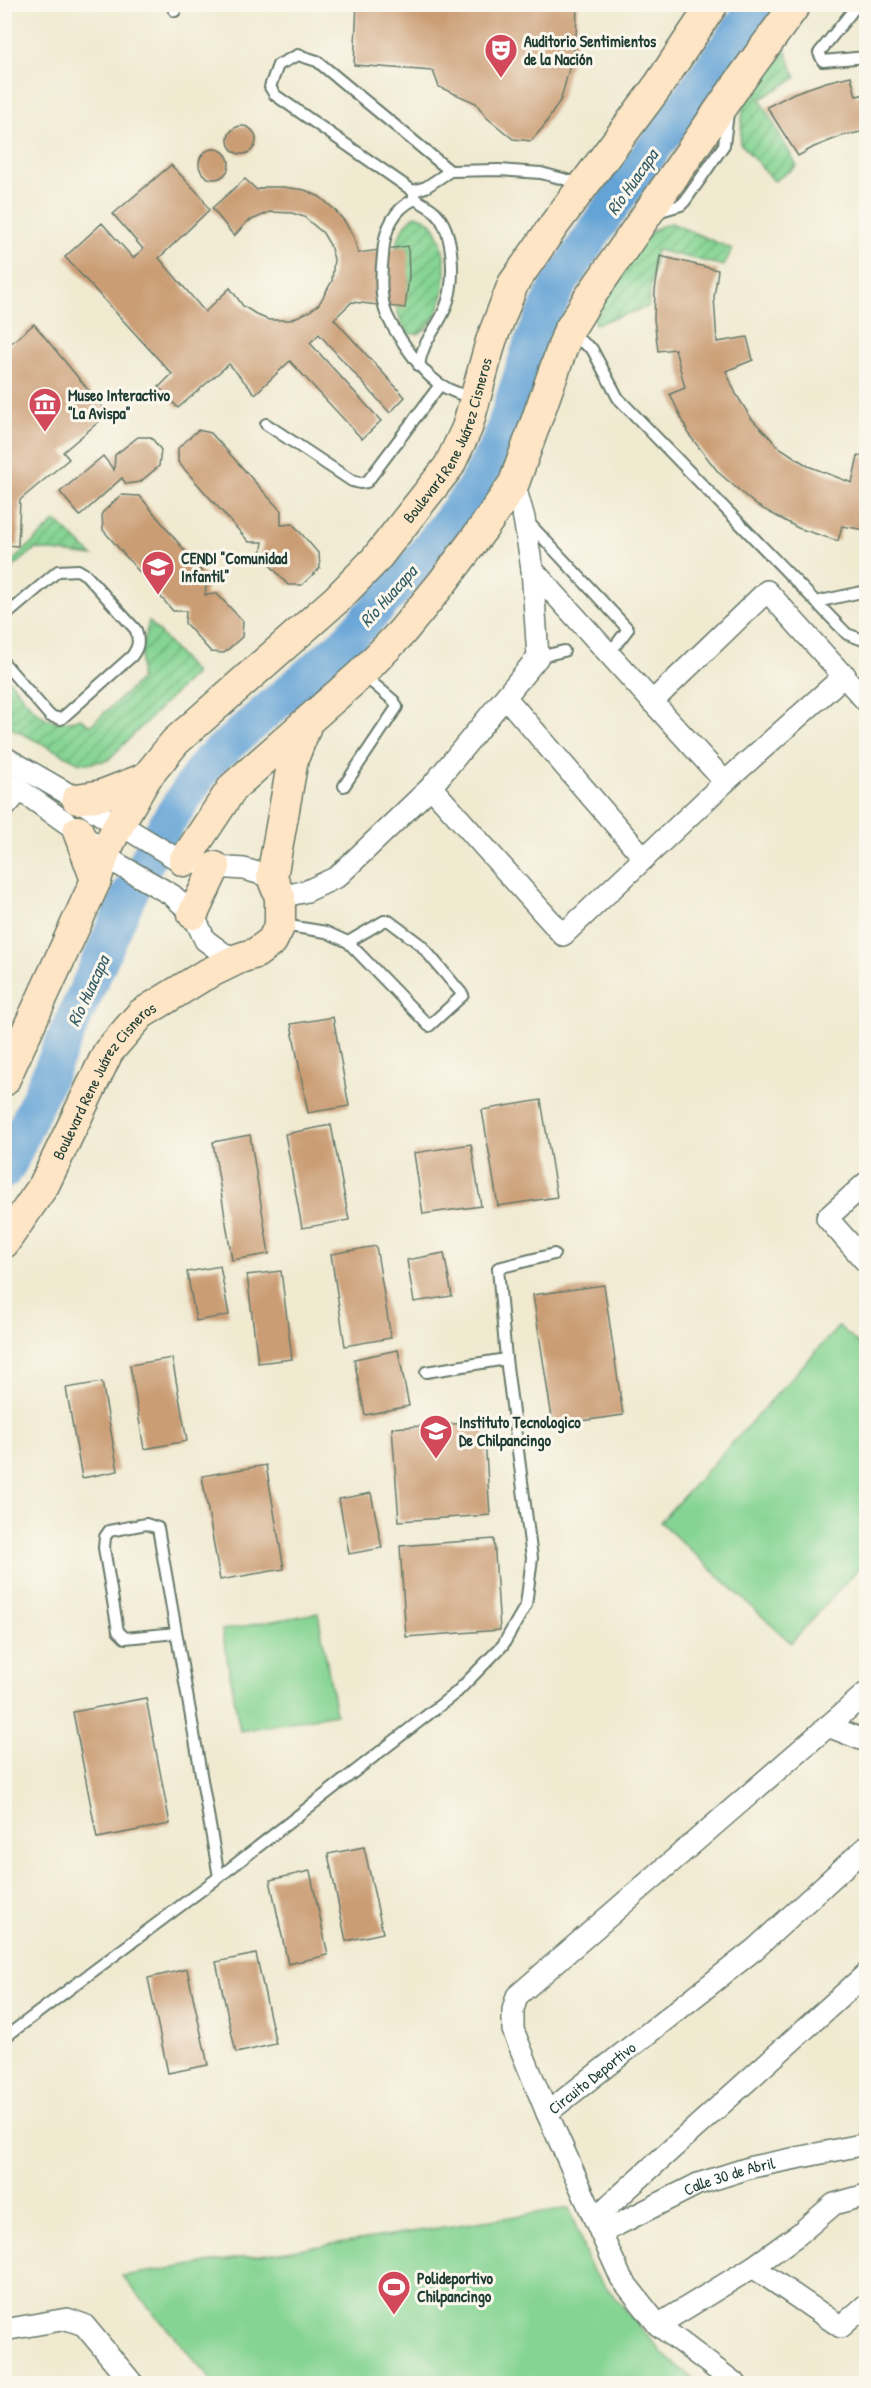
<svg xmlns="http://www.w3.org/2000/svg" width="871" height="2388" viewBox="0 0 871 2388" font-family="'Patrick Hand',sans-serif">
<defs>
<pattern id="garden-furrows" width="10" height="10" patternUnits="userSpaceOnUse" patternTransform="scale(1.5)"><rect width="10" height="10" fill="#85d493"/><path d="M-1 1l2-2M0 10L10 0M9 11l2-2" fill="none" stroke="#6cad79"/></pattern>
</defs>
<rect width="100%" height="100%" fill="#fbf7ec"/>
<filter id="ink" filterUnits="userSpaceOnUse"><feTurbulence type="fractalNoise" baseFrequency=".0167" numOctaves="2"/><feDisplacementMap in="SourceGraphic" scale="12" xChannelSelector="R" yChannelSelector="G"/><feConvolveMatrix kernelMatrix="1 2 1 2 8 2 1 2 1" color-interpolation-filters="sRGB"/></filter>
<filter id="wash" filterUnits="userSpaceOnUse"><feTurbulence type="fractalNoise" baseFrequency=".008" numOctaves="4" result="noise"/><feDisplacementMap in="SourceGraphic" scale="24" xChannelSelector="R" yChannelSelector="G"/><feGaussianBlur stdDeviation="1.35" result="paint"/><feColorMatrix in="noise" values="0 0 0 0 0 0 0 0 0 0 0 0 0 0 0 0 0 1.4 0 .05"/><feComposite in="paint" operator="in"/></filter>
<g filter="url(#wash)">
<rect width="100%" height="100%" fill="#f0ead1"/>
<g fill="url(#garden-furrows)" stroke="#528864" stroke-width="1.5">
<path d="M 784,46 L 796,78 L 760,99 L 797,166 L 774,181 L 740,143 L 744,97 Z"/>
<path d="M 416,215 C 422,217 429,219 432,224 C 453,251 449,318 418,334 L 410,334 C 392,320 391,267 396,247 C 399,234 406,222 416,215 Z"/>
<path d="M 671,223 L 732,249 L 724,266 L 656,250 L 648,307 L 595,324 L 592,315 L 640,239 L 657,228 Z"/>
<path d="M 56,521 L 93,556 L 35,549 L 5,574 L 5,568 Z"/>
<path d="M 149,621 L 195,673 L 108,760 L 92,763 L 80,763 L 5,725 L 6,676 C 30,703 41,732 81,718 L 90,726 L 140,680 L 141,651 Z"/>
</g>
<g fill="#85d493" stroke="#528864" stroke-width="1.5">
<path d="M 839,1326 L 866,1351 L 866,1560 L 791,1643 L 660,1522 Z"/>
<path d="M 318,1613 L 336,1714 L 240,1731 L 222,1630 Z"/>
<path d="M 569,2208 L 591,2269 L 665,2356 L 698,2383 L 214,2383 L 122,2276 Z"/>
</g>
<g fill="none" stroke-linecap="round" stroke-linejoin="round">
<path stroke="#64a3d6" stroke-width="36" d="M 4,1171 L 10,1162 L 128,897 L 165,826 L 208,762 L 346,642 L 418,563 L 473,490 L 500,441 L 531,345 L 557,288 L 606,214 L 758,4"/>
</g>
<g id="blocks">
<g fill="#ca9d74">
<path d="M 357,4 L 577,4 L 576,43 L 561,99 L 544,126 L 531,141 L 513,139 L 486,117 L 476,103 L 439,87 L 433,71 L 354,65 Z"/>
<path d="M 851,76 L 856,96 L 866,94 L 866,131 L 842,136 L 814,147 L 798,156 L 767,107 L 794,93 L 826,82 Z"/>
<circle cx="242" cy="140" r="14"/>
<circle cx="214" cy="164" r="15"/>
<path d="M 171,165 L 201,196 L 209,210 L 159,258 L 205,312 L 230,288 L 243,306 L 259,316 L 269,320 L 290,320 L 310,311 L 319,304 L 332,281 L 334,259 L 330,245 L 323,233 L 304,217 L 292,213 L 270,212 L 247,222 L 234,236 L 212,208 L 245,179 L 257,190 L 265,187 L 283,187 L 305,190 L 320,197 L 335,210 L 345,222 L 354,238 L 358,253 L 408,246 L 409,277 L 405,308 L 352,302 L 334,319 L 405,397 L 390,413 L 319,334 L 310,343 L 381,421 L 362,439 L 290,361 L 255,394 L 229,364 L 178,408 L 159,387 L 172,374 L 65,257 L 102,223 L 133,258 L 143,249 L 113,214 Z"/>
<path d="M 660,256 L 718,270 L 714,297 L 717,342 L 747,337 L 753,360 L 726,371 L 736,394 L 751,418 L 779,447 L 808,466 L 852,483 L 858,456 L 866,456 L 866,530 L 842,526 L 838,541 L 798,528 L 756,505 L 719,473 L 690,436 L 670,394 L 685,388 L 675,349 L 658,351 L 654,319 L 655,291 Z"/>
<path d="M 34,324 L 108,414 L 63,452 L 69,459 L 20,500 L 18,546 L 4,545 L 4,349 Z"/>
<path d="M 198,430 L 211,433 L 281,511 L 281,525 L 293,524 L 319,554 L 320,568 L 302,585 L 288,585 L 261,555 L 263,542 L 249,542 L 178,462 L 178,448 Z"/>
<path d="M 138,437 L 151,437 L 161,450 L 159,466 L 140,482 L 126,484 L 122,478 L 80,516 L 60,492 L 103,456 L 114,470 L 115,455 Z"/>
<path d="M 121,495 L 140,496 L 207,578 L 205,595 L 217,594 L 243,621 L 242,637 L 224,653 L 211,652 L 185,623 L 186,611 L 173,611 L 103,530 L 102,513 Z"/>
<path d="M 333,1017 L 349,1106 L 308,1113 L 291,1024 Z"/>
<path d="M 541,1100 L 557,1197 L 498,1206 L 482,1110 Z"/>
<path d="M 331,1125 L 349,1220 L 302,1228 L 285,1134 Z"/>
<path d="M 250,1135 L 269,1254 L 232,1260 L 213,1142 Z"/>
<path d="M 471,1144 L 481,1206 L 423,1214 L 414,1153 Z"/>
<path d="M 376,1246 L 391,1338 L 345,1346 L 331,1254 Z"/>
<path d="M 444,1253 L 452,1296 L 414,1302 L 407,1260 Z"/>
<path d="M 220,1266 L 229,1315 L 196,1321 L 187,1272 Z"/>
<path d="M 281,1271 L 292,1359 L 258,1363 L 247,1275 Z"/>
<path d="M 604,1285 L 623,1415 L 553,1425 L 533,1295 Z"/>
<path d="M 398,1350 L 409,1406 L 365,1415 L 354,1359 Z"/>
<path d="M 172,1358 L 187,1441 L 144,1449 L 130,1365 Z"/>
<path d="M 102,1382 L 118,1471 L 82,1478 L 66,1388 Z"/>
<path d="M 484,1422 L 490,1515 L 399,1521 L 392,1428 Z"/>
<path d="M 266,1465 L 284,1569 L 220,1580 L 202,1476 Z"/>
<path d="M 371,1493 L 382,1548 L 349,1554 L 339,1499 Z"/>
<path d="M 494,1539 L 500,1630 L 406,1637 L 400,1546 Z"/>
<path d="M 146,1698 L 170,1824 L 97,1838 L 73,1712 Z"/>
<path d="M 364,1847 L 383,1933 L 346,1941 L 328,1854 Z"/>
<path d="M 310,1871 L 328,1955 L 288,1964 L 270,1880 Z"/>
<path d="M 256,1954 L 276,2044 L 236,2053 L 216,1962 Z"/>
<path d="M 187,1969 L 208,2065 L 168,2073 L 148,1978 Z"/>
</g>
</g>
</g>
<g filter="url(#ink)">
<use href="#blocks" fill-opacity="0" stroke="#687a6b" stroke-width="1.5"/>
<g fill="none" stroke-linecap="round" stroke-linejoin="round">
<g stroke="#687a6b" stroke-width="14">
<g id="service">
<path d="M 170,4 L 175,11"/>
<path d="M 858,4 L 819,53 L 823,61 L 866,57"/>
<path d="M 450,171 L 499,170 L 541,173 L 582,184"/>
<path d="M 413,191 L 426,187 L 450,171 L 317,61 L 298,55 L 278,65 L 270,87 L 275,95 L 413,191 L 415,199"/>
<path d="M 657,212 L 681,205 L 685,201 L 724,145 L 728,113"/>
<path d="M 570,334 L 592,349 L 618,398 L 847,634 L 866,641"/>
<path d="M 419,366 C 422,341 436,331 445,309 C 456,283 455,232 435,212 C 429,206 421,203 415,199 C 392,210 384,231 383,255 C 381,272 380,289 384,306 C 386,317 394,329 400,338 C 420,368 435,390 472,397"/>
<path d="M 266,424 L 352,481 L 360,483 L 367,482 L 440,385"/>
<path d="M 529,523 L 628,629 L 609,654"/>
<path d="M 816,602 L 866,591"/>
<path d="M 4,617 L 58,571 L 78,570 L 86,575 L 136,630 C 139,642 139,646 132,656 L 61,719 L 50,716 L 4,663"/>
<path d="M 538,657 L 564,651"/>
<path d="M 344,786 L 397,707 L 394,701 L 362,674"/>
<path d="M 283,925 L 326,932 L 348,942 L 429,1026 L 463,995 L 421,945 L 389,921 L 384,921 L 348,942"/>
<path d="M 426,1372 L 506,1359"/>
<path d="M 176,1633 L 125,1638 L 118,1631 L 104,1548 L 105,1537 L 109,1531 L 146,1524 L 158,1528 L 219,1877"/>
<path d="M 4,2038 L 219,1877 L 457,1692 L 503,1645 L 526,1605 L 532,1558 L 506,1359 L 498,1268 L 554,1254"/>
</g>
</g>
<g stroke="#687a6b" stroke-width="24">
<g id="minor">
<path d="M 532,569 L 725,782"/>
<path d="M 506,698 L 644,858"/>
<path d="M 652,702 L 767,591 L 866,701"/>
<path d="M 4,757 L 77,799 L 118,826 L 131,831 L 177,859 L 215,867 L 244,869 L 272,877"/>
<path d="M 4,781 L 20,790 L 78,831 L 116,863 L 172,895 L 193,914 L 205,940 L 224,954 L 240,958"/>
<path d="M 431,787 L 563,935 L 725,782 L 845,675"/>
<path d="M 4,808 L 20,790"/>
<path d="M 280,897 L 307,891 L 337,877 L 431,787 L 538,657 L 532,569 L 524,518 L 514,483"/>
<path d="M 866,1183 L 827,1218 L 866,1262"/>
<path d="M 828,1726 L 866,1741"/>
<path id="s1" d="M 547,2113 L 755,1949 L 866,1847"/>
<path d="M 595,2218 L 866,1974"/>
<path id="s2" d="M 601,2233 L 698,2184 L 752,2167 L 866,2144"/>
<path d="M 753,2267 L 841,2327 L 866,2305"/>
<path d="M 658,2325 L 753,2267 L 799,2234 L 834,2204 L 866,2195"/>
<path d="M 4,2330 L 67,2319 L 84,2325 L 133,2384"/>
<path d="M 736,2384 L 658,2325 L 621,2278 L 547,2113 L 513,2030 L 513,2010 L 517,1996 L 866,1693"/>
</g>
</g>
<g stroke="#687a6b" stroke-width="33">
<g id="secondary">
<path d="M 77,799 L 102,795 L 146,778"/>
<path d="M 78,831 L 96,880"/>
<path d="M 184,861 L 233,787 L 361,674 L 401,633 L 442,583 L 484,527 L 514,483 L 568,332 L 587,301 L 729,96 L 796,4"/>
<path d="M 193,914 L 215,867"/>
<path id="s3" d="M 4,1081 L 96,880 L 104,854 L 118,826 L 146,778 L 175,742 L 337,599 L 375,560 L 449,466 L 467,428 L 491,341 L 513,284 L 554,225 L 658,86 L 713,4"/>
<path id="s4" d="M 4,1243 L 44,1185 L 108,1052 L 141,1014 L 203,976 L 240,958 L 256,953 L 272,941 L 280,925 L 280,897 L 272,877 L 293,759 L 305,729"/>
</g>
</g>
<use href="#service" stroke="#fff" stroke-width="10"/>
<use href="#minor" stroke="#fff" stroke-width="21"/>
<use href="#secondary" stroke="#fde5c5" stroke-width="30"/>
</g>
</g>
<defs>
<g id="theatre-pin" transform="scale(1.725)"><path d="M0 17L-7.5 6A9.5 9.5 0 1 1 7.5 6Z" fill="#d1495b" stroke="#fbf7ec"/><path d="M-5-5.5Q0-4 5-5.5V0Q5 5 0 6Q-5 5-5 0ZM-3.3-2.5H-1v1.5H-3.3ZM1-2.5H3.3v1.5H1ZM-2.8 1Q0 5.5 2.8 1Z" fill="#fff"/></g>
<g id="museum-pin" transform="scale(1.725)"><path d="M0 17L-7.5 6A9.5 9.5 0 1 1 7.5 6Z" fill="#d1495b" stroke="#fbf7ec"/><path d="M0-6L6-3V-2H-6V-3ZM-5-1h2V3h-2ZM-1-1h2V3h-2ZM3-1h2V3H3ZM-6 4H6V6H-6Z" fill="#fff"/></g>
<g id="school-pin" transform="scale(1.725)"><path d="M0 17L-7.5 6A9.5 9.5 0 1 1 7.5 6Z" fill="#d1495b" stroke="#fbf7ec"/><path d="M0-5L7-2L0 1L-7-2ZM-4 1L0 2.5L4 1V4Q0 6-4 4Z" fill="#fff"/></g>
<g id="university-pin" transform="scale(1.725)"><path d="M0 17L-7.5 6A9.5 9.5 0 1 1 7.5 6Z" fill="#d1495b" stroke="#fbf7ec"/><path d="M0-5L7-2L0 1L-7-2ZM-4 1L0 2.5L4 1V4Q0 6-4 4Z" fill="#fff"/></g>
<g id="stadium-pin" transform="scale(1.725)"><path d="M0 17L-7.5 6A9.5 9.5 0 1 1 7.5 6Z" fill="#d1495b" stroke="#fbf7ec"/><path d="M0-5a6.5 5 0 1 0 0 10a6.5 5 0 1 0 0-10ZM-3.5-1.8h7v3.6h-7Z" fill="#fff"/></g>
</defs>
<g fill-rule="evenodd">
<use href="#theatre-pin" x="501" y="50"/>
<use href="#museum-pin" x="45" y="404"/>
<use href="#school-pin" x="158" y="567"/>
<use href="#university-pin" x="436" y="1431"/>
<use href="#stadium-pin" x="394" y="2287"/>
</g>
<g text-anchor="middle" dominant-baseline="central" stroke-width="6" stroke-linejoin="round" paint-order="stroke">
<g font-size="16" font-weight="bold" fill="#1f3d34" stroke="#fbf7ec" text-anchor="start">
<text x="524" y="41">Auditorio Sentimientos<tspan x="524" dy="18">de la Nación</tspan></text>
<text x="68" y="395">Museo Interactivo<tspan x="68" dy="18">"La Avispa"</tspan></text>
<text x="181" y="558">CENDI "Comunidad<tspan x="181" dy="18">Infantil"</tspan></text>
<text x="459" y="1422">Instituto Tecnologico<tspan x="459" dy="18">De Chilpancingo</tspan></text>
<text x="417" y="2278">Polideportivo<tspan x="417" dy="18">Chilpancingo</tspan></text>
</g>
<g font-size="16" fill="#1f3d34" stroke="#fbf7ec">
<text stroke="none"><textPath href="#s3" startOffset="794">Boulevard Rene Juárez Cisneros</textPath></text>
<text stroke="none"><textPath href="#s4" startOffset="192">Boulevard Rene Juárez Cisneros</textPath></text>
<text stroke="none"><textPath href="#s1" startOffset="57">Circuito Deportivo</textPath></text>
<text stroke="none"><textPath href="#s2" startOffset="141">Calle 30 de Abril</textPath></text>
</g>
<g font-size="18" font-style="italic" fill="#345c65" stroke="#fbf7ec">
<text transform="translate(632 182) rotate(-55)">Río Huacapa</text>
<text transform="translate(388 596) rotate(-48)">Río Huacapa</text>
<text transform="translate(88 991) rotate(-65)">Río Huacapa</text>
</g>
</g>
<rect width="871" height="2388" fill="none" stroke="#fbf7ec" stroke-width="24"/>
</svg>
